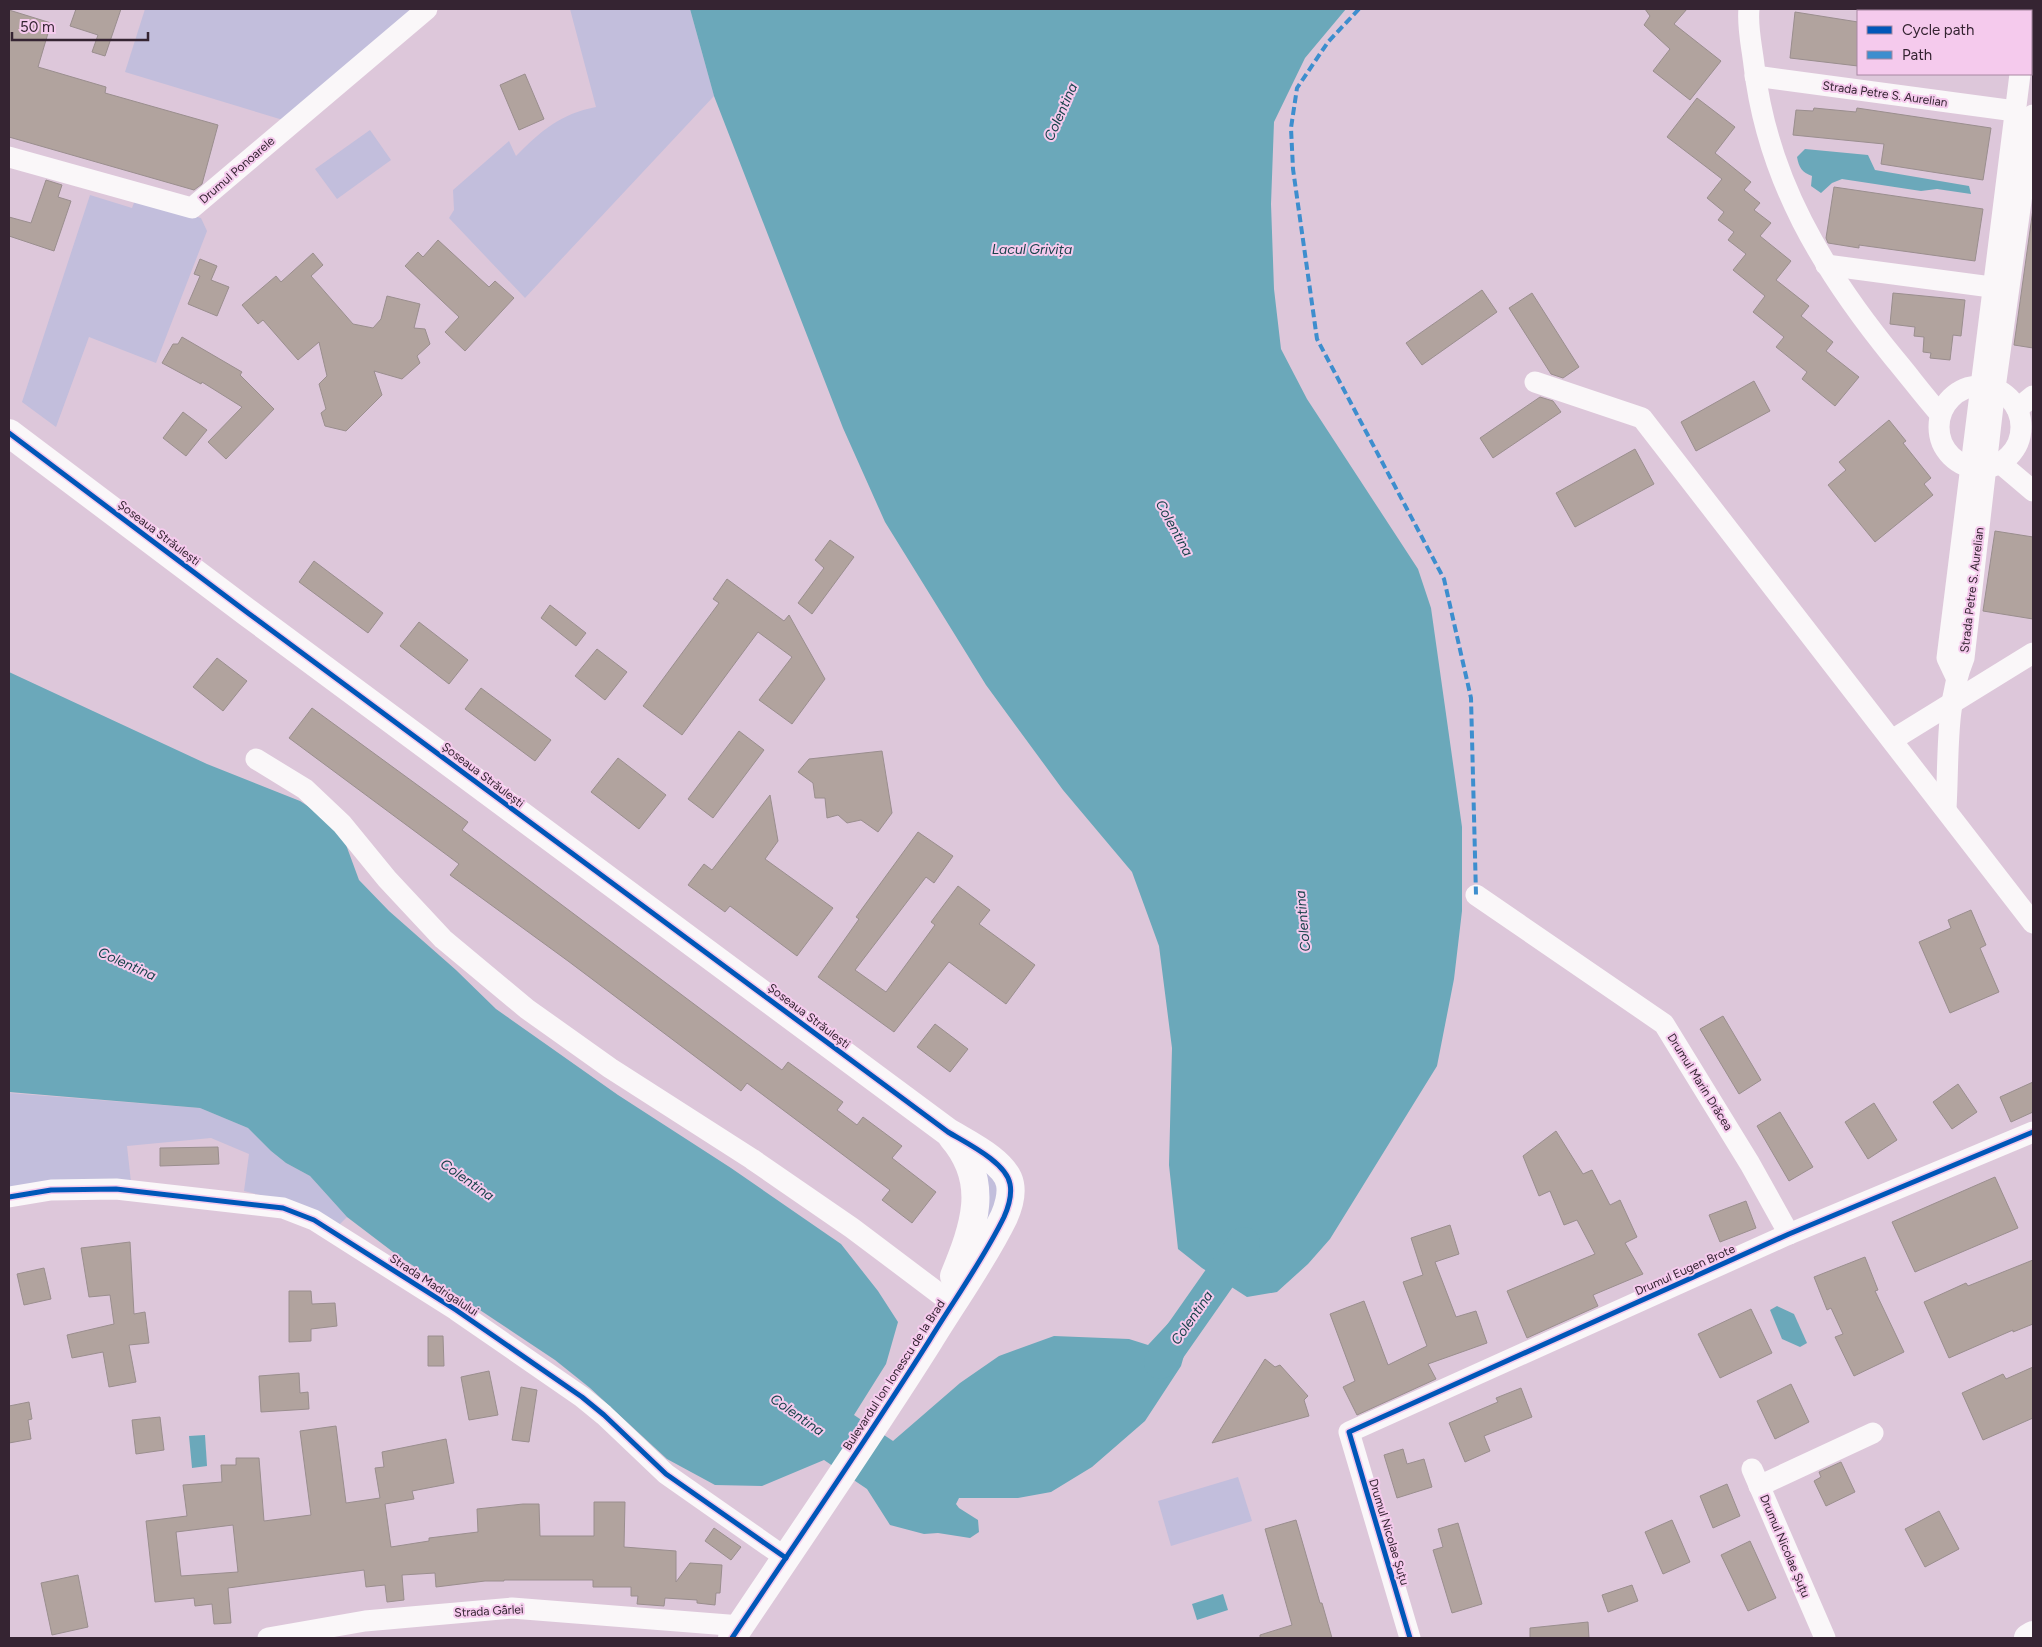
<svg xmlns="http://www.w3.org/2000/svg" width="2042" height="1647" viewBox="0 0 2042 1647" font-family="Figtree,sans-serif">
<rect width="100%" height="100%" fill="#ddc7da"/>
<g fill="#c2bedc">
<path d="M 145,9 L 416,9 L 283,120 L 125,72 Z"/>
<path d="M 570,9 L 690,9 L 714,96 L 525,298 L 449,218 L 454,210 L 453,190 L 509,141 L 516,156 C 541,131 560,114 596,107 Z"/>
<path d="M 370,130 L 391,160 L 337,199 L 315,169 Z"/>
<path d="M 90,195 L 132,208 L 135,200 L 201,218 L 207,231 L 156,363 L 89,337 L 56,427 L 22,402 Z"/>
<path d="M 9,1093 L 200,1108 L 248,1128 L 271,1151 L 286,1163 L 310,1176 L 347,1217 L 337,1227 L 284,1201 L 244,1191 L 249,1154 L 211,1138 L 127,1146 L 131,1182 L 9,1189 Z"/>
<path d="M 979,1164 L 990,1170 L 1000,1191 L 985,1236 Z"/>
<path d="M 1238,1477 L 1252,1521 L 1171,1546 L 1158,1501 Z"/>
</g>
<g fill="#6ba8ba">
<path d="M 690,9 L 1346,9 L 1305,58 L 1274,122 L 1271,204 L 1274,289 L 1281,349 L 1307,399 L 1418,569 L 1431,608 L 1462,827 L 1462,911 L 1454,979 L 1437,1066 L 1330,1239 L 1308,1264 L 1277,1292 L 1247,1297 L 1202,1268 L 1178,1249 L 1169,1165 L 1172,1048 L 1159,946 L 1132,872 L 1063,790 L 986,685 L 885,522 L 843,428 L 714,96 Z"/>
<path d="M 1919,9 L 1969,9 L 1969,11 L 1926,11 Z"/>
<path d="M 1805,149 L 1868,155 L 1875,170 L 1969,186 L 1971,194 L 1937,189 L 1921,191 L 1842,179 L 1832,183 L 1821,193 L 1811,186 L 1812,176 C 1802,172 1799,168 1797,157 Z"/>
<path d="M 9,672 L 207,764 L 300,801 L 320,814 L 345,842 L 359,880 L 389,911 L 456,970 L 496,1009 L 618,1095 L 731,1168 L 841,1244 L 878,1291 L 898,1322 L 886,1364 L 854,1415 L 893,1441 L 960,1383 L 999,1356 L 1054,1336 L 1129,1339 L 1148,1345 L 1175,1316 L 1191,1331 L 1181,1366 L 1145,1421 L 1092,1467 L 1051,1492 L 1018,1498 L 959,1498 L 956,1504 L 959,1508 L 978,1520 L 979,1532 L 970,1538 L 938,1533 L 924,1534 L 890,1525 L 867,1489 L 824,1460 L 762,1486 L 715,1485 L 667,1459 L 590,1388 L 555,1360 L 397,1255 L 347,1217 L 310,1176 L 286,1163 L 271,1151 L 248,1128 L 200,1108 L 9,1092 Z"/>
<path d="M 1777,1306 L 1794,1314 L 1807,1343 L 1800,1347 L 1782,1339 L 1770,1310 Z"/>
<path d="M 205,1435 L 207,1466 L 192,1468 L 189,1436 Z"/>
<path d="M 1223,1594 L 1228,1610 L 1197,1620 L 1192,1604 Z"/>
</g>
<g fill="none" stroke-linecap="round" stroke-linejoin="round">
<path stroke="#6ba8ba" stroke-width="32" d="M 1160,1363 L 1244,1243"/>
</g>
<g fill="#b1a39e" stroke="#9a8e8e" fill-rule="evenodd">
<path d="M 76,9 L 121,9 L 105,56 L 92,52 L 98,35 L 70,26 Z"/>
<path d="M 1645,9 L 1687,9 L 1674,24 L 1721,61 L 1690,100 L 1653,71 L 1670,49 L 1644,25 L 1650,16 Z"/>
<path d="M 9,10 L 51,23 L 38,67 L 106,87 L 105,93 L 218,125 L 202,184 L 194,190 L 9,137 Z"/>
<path d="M 1795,12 L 1858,22 L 1858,66 L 1790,58 Z"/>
<path d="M 525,74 L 544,119 L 519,130 L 500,85 Z"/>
<path d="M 1697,98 L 1735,127 L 1715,153 L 1751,182 L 1744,190 L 1760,203 L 1754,210 L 1771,223 L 1760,236 L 1791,261 L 1776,280 L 1809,306 L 1801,316 L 1833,342 L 1826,351 L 1859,377 L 1835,406 L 1802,379 L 1807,372 L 1776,347 L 1784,337 L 1753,312 L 1765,296 L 1733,270 L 1746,254 L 1728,240 L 1734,232 L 1718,220 L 1724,212 L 1707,198 L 1722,179 L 1667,137 Z"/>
<path d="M 1814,108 L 1856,112 L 1857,108 L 1991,128 L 1983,180 L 1881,164 L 1884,144 L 1793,135 L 1796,110 L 1813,111 Z"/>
<path d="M 46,180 L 62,185 L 58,197 L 71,201 L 54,251 L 9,236 L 9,217 L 31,223 Z"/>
<path d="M 1834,187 L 1983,209 L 1975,261 L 1859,245 L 1859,248 L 1828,243 L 1826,238 Z"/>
<path d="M 2033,209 L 2033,348 L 2014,345 Z"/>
<path d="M 438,240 L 489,287 L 495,281 L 514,298 L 465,351 L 445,332 L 459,317 L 405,266 L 418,252 L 423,257 Z"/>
<path d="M 313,253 L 323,265 L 311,276 L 353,324 L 373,328 L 381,319 L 387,296 L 420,304 L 414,328 L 425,329 L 430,344 L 417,356 L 420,363 L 402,379 L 374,371 L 382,395 L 346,431 L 325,426 L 321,413 L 326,409 L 319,384 L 327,376 L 319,342 L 298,360 L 263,320 L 258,324 L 242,305 L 276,276 L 281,282 Z"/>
<path d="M 200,259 L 217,266 L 211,280 L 229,287 L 217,316 L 188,304 L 200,276 L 194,274 Z"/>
<path d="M 1482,290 L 1497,312 L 1422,365 L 1406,343 Z"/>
<path d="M 1532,293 L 1579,367 L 1563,378 L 1551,374 L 1509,308 Z"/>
<path d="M 1893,293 L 1965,300 L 1961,336 L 1953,335 L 1950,360 L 1930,358 L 1931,353 L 1923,352 L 1924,337 L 1914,336 L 1915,327 L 1890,324 Z"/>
<path d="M 182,337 L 242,372 L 240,375 L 274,409 L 226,459 L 208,442 L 242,407 L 202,382 L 201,384 L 162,363 L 173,344 L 178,344 Z"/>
<path d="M 1754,381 L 1770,411 L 1696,451 L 1681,422 Z"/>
<path d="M 1540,397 L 1553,401 L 1561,412 L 1493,458 L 1480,438 Z"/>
<path d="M 183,412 L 207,430 L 186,456 L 163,438 Z"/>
<path d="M 1889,420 L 1906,441 L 1903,443 L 1931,478 L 1924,484 L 1933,495 L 1875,542 L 1828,485 L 1846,470 L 1839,462 Z"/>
<path d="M 1635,449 L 1654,484 L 1575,527 L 1556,493 Z"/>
<path d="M 1995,531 L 2033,537 L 2033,619 L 1983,611 Z"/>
<path d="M 830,540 L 854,557 L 812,614 L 798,603 L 824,568 L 815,560 Z"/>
<path d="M 314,561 L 383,613 L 368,633 L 299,582 Z"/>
<path d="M 727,579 L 784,621 L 789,615 L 825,679 L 792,724 L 759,700 L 792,657 L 758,632 L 682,735 L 643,706 L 719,603 L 713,599 Z"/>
<path d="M 550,605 L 586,633 L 576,646 L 541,618 Z"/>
<path d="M 419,622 L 468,660 L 449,684 L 400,646 Z"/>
<path d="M 597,649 L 627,672 L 605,700 L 575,676 Z"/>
<path d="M 217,658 L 247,681 L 223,711 L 193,687 Z"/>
<path d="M 481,688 L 551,740 L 535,761 L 465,709 Z"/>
<path d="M 312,708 L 468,822 L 462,830 L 782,1070 L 788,1062 L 843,1102 L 837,1110 L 857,1125 L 863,1117 L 902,1146 L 892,1158 L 936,1192 L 912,1223 L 882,1200 L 890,1190 L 747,1083 L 741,1091 L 568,961 L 450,875 L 459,864 L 289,738 Z"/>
<path d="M 739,731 L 764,750 L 713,818 L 688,799 Z"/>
<path d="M 882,751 L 892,813 L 878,832 L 861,820 L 847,823 L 838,815 L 827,818 L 825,798 L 815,798 L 813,783 L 798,772 L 809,759 Z"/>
<path d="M 618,758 L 666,795 L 639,829 L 591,792 Z"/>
<path d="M 770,795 L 778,841 L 765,859 L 833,908 L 797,956 L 730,906 L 725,912 L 688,885 L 704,864 L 712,870 Z"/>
<path d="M 918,832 L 953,856 L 934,883 L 926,877 L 855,970 L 886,992 L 935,925 L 931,922 L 958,886 L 990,910 L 979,924 L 1035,965 L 1006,1004 L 949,962 L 894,1032 L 818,977 L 859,919 L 856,917 Z"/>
<path d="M 1971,910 L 1986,945 L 1980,948 L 1999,992 L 1950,1013 L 1919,942 L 1951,928 L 1948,920 Z"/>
<path d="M 1723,1016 L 1761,1080 L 1739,1094 L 1700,1029 Z"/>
<path d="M 935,1024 L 968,1049 L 950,1072 L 917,1047 Z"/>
<path d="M 2033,1082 L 2033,1112 L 2011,1122 L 2000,1097 Z"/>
<path d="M 1958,1084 L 1977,1112 L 1952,1129 L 1933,1102 Z"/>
<path d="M 1874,1103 L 1897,1140 L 1868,1159 L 1845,1122 Z"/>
<path d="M 1780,1112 L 1813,1167 L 1789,1181 L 1757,1126 Z"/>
<path d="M 1556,1131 L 1583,1174 L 1592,1170 L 1610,1205 L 1620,1200 L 1637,1237 L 1625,1243 L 1643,1274 L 1593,1295 L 1598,1306 L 1527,1338 L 1507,1291 L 1595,1254 L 1577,1220 L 1564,1225 L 1550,1191 L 1539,1196 L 1523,1156 Z"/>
<path d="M 218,1147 L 219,1164 L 160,1166 L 160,1148 Z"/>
<path d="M 1995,1177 L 2018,1228 L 1915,1272 L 1892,1222 Z"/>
<path d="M 1746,1201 L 1756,1228 L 1720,1242 L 1709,1215 Z"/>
<path d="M 1450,1225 L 1459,1254 L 1435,1262 L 1456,1317 L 1476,1311 L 1487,1343 L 1428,1364 L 1436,1379 L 1357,1415 L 1343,1387 L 1355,1381 L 1330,1314 L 1364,1301 L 1388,1365 L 1427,1346 L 1403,1282 L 1423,1275 L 1411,1238 Z"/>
<path d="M 130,1242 L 134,1314 L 145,1312 L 149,1343 L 129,1345 L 136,1382 L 109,1387 L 103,1352 L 72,1358 L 67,1335 L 114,1324 L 110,1295 L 89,1297 L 81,1248 Z"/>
<path d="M 1865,1257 L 1878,1290 L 1875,1291 L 1904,1352 L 1854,1376 L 1835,1337 L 1843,1334 L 1831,1308 L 1827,1310 L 1814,1277 Z"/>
<path d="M 2033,1260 L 2033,1324 L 2013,1332 L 2013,1330 L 1949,1358 L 1924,1302 L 1966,1283 L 1968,1286 Z"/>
<path d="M 44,1268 L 51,1299 L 24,1305 L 17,1274 Z"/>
<path d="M 289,1291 L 311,1291 L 312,1304 L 335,1303 L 337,1326 L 311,1329 L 311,1341 L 289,1342 Z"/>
<path d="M 1751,1309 L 1772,1353 L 1720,1378 L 1698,1334 Z"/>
<path d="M 428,1336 L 443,1336 L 444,1366 L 428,1366 Z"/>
<path d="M 1265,1359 L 1275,1367 L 1280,1365 L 1308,1396 L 1304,1400 L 1309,1416 L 1212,1443 Z"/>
<path d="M 2033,1367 L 2033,1418 L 1983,1440 L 1962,1393 L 2003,1374 L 2006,1379 Z"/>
<path d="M 489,1371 L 498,1415 L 469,1420 L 461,1377 Z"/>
<path d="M 299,1373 L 300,1393 L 308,1392 L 309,1409 L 261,1412 L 259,1376 Z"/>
<path d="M 1791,1384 L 1809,1422 L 1775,1439 L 1757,1401 Z"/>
<path d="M 521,1387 L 537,1390 L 529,1442 L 512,1440 Z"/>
<path d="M 1521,1388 L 1532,1417 L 1484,1436 L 1490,1451 L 1465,1462 L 1449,1423 L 1498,1402 L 1496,1398 Z"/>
<path d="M 29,1402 L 32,1419 L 28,1420 L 31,1439 L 9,1443 L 9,1406 Z"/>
<path d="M 160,1417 L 164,1450 L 136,1454 L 132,1420 Z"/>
<path d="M 336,1426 L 346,1503 L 380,1498 L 375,1468 L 384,1467 L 382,1452 L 446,1439 L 454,1483 L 412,1491 L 414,1499 L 385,1504 L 391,1547 L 429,1541 L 429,1538 L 478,1532 L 477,1509 L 523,1504 L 539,1504 L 540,1536 L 594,1536 L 594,1502 L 625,1502 L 624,1547 L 676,1551 L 676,1582 L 690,1563 L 722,1565 L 720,1593 L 716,1593 L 715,1605 L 697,1603 L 697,1600 L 665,1598 L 664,1606 L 637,1604 L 638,1596 L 631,1596 L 631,1587 L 593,1587 L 593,1580 L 504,1580 L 504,1581 L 485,1581 L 436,1587 L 435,1573 L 402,1575 L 404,1600 L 387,1602 L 385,1585 L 366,1587 L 364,1570 L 228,1588 L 231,1623 L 214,1624 L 212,1604 L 195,1606 L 194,1598 L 155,1602 L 146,1521 L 187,1516 L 183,1485 L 222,1482 L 221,1465 L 236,1465 L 236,1458 L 259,1458 L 264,1521 L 311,1515 L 300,1431 ZM 233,1525 L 238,1572 L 181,1576 L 176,1532 Z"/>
<path d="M 1403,1449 L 1407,1464 L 1424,1459 L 1432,1487 L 1397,1498 L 1384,1455 Z"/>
<path d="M 1841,1462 L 1855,1492 L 1826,1506 L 1814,1481 L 1821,1477 L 1819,1472 Z"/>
<path d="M 1727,1484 L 1740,1516 L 1713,1528 L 1700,1496 Z"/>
<path d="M 1939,1511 L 1959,1549 L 1925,1567 L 1905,1529 Z"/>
<path d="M 1296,1520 L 1320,1603 L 1322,1603 L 1332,1638 L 1260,1638 L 1260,1635 L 1292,1625 L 1265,1529 Z"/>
<path d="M 1672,1520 L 1690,1562 L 1663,1574 L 1645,1532 Z"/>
<path d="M 1458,1523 L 1482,1604 L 1452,1613 L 1433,1550 L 1443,1547 L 1438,1529 Z"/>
<path d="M 714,1528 L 741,1547 L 731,1560 L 705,1541 Z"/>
<path d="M 1750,1541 L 1776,1598 L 1748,1611 L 1721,1555 Z"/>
<path d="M 78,1575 L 88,1627 L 52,1635 L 41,1583 Z"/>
<path d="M 1632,1585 L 1638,1601 L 1608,1612 L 1602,1595 Z"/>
<path d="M 1588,1622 L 1589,1638 L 1530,1638 L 1530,1628 Z"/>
</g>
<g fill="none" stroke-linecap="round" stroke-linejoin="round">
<g stroke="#faf7f9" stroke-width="21">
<path d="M 1749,9 C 1747,27 1752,47 1754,65 C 1767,179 1823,271 1894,358 C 1910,377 1924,396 1940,414"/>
<path d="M 2028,11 L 2028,9"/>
<path d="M 1755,76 L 2015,111"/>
<path d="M 9,157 L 192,208 L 427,9"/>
<path d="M 1826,265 L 2006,289"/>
<path d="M 1535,382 L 1642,418 L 2033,923"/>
<circle cx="1980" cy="427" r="41"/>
<path d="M 2017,409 L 2033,396"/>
<path d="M 2000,463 L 2033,491"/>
<path d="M 1956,677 L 1947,658 C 1973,464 1994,268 2020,74"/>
<path d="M 1892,740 L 2033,653"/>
<path d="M 256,759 L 305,789 L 342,824 L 387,879 L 443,939 L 527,1009 L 610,1068 L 752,1159 L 852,1228 L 945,1298"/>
<path d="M 1946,808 C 1949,759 1945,704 1964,658 L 1995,388 L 2033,115"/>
<path d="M 1476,895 L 1664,1024 L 1750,1164 L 1789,1234"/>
<path d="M 9,1197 L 51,1190 L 116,1189 L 283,1208 L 314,1220 L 456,1310 L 582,1397 L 604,1415 L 666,1474 L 786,1558"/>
<path d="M 1752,1469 L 1825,1638"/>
<path d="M 1759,1486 L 1873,1433"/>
<path d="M 268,1638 L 365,1621 L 512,1608 L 741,1626"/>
<path d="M 1410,1638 L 1349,1432 L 1789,1234 L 2033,1132"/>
</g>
<g stroke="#faf7f9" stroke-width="28">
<path d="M 9,433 L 248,613 L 948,1132 C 966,1143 1006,1162 1010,1184 C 1012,1194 1008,1208 1004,1217 C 983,1260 954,1300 929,1341 C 866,1441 798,1539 732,1638"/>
<path d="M 952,1137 C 991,1182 974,1227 954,1276"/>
<path d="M 2028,1638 L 2033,1635"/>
</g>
<path stroke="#3d8ece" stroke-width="4" stroke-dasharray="8 4" stroke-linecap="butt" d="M 1359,9 L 1328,42 L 1297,88 L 1291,128 L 1293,169 L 1317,339 L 1444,579 L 1471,698 L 1476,895"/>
<g stroke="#f5caed" stroke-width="8">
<g id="cycleway">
<path d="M 9,433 L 248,613 L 948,1132 C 966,1143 1006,1162 1010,1184 C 1012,1194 1008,1208 1004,1217 C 983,1260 954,1300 929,1341 C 866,1441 798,1539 732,1638"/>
<path d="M 9,1197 L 51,1190 L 116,1189 L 283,1208 L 314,1220 L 456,1310 L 582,1397 L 604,1415 L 666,1474 L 786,1558"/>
<path d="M 1410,1638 L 1349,1432 L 1789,1234 L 2033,1132"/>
</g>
</g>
<use href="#cycleway" stroke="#0057b8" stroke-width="5"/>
</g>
<g text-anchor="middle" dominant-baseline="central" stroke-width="4" stroke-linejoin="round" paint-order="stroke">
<g font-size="12" fill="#352432" stroke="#f5caed">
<text transform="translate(1885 94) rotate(8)">Strada Petre S. Aurelian</text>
<text transform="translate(237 170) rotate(-41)">Drumul Ponoarele</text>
<text transform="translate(159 533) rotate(37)">Șoseaua Străulești</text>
<text transform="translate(1972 590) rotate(-83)">Strada Petre S. Aurelian</text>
<text transform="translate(483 775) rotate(37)">Șoseaua Străulești</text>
<text transform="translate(809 1016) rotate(37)">Șoseaua Străulești</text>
<text transform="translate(1700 1082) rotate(58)">Drumul Marin Drăcea</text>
<text transform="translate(1685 1270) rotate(-24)">Drumul Eugen Brote</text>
<text transform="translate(434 1285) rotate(33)">Strada Madrigalului</text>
<text transform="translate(894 1375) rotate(-57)">Bulevardul Ion Ionescu de la Brad</text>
<text transform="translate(1389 1532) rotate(73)">Drumul Nicolae Șuțu</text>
<text transform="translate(1785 1546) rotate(67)">Drumul Nicolae Șuțu</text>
<text transform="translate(489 1611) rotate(-3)">Strada Gârlei</text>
</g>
<g font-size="14" font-style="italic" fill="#17424a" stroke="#f5caed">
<text transform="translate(1061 112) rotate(-66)">Colentina</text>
<text x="1032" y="249">Lacul Grivița</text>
<text transform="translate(1174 528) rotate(61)">Colentina</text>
<text transform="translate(1303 921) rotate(-95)">Colentina</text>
<text transform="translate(127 964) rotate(24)">Colentina</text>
<text transform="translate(467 1180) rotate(35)">Colentina</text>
<text transform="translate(1192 1318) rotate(-55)">Colentina</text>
<text transform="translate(797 1415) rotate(35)">Colentina</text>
</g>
</g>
<rect width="2042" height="1647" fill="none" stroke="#352432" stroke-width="20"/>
<rect x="1857" y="10" width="175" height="65" fill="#f5caed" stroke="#a888a2"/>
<rect x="1867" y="26" width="25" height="8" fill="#0057b8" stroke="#a888a2"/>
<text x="1902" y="35" font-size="15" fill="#352432">Cycle path</text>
<rect x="1867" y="51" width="25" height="8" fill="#3d8ece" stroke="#a888a2"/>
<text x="1902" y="60" font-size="15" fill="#352432">Path</text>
<path d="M12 32v8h136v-8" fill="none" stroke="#352432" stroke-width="2.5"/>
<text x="20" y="32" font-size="15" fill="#352432" stroke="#f5caed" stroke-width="4" paint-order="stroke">50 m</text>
</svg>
